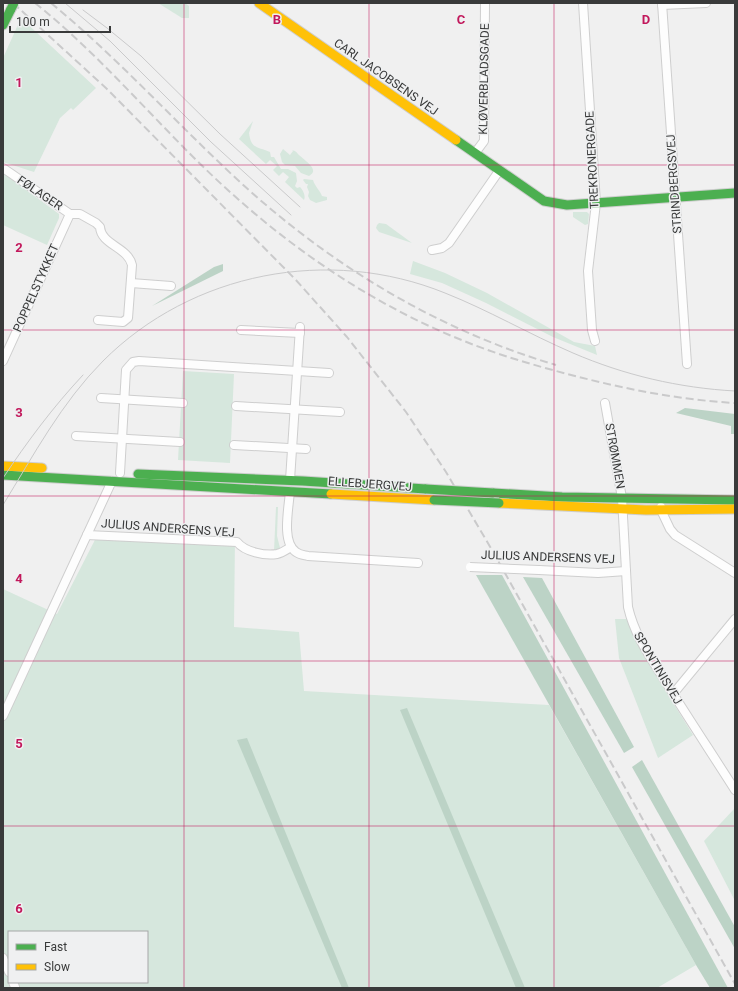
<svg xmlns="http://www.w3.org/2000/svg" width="738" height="991" viewBox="0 0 738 991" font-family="Roboto,sans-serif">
<rect width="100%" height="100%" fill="#f0f0f0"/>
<g fill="#d6e7dd" fill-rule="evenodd">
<path d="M 158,3 L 185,3 L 189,6 L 189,18 L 182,18 Z"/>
<path d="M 21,18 L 96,88 L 73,110 L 71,108 L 60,118 L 34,172 L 3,162 L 3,58 Z"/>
<path d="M 253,121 L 249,133 C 251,149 258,147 270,152 L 271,157 L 274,157 L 281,169 L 288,169 L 296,173 L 297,181 L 295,186 L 297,188 L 300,187 C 303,190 306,196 304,200 L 285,182 L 289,177 L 283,172 L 279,176 L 273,170 L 277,166 L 270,160 L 266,164 L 239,139 Z"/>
<path d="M 283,149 L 290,155 L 293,151 L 292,150 C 296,151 296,152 299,155 C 304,160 321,170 309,176 L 301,173 L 295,166 L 285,165 L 282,162 L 280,154 Z"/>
<path d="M 3,173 L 59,214 L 59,218 L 47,245 L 3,225 Z"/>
<path d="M 304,179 L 313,180 C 315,187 320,190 322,196 L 327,197 L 327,200 L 316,203 L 310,200 L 308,196 L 309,192 L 307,187 L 308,184 L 306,184 L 303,180 Z"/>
<path d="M 573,212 L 587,212 L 589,214 L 588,224 L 585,225 L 573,217 Z"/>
<path d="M 379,223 L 386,224 L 412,243 L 379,232 L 376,228 L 377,225 Z"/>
<path d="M 413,261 L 445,273 L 487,293 L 574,342 L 595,346 L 597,355 L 553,337 L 486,303 L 442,283 L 410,274 Z"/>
<path d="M 183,371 L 234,374 L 230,463 L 178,460 Z"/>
<path d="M 276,507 L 278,507 L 277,536 L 280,548 L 274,551 Z"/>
<path d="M 99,532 L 235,538 L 234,627 L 299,632 L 304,691 L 549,705 L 696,965 L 657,988 L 3,988 L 3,589 L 57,614 ZM 9,932 L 147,932 L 147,982 L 9,982 Z"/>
<path d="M 615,619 L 627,619 L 642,653 L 693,735 L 658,758 L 619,658 Z"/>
<path d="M 735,808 L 735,901 L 704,841 Z"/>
</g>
<g fill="#bcd3c6">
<path d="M 223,264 L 223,271 L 152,306 L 214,267 Z"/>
<path d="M 685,408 L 735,414 L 735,434 L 731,434 L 731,426 L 676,413 Z"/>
<path d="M 476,575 L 502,575 L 728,988 L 710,988 L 696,965 Z"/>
<path d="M 523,577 L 542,578 L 634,747 L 624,753 Z"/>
<path d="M 407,708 L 525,988 L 516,988 L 400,710 Z"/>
<path d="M 247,738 L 349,988 L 342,988 L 237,740 Z"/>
<path d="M 642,760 L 735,927 L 735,949 L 632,767 Z"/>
</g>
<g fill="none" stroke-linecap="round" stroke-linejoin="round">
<g stroke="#cecece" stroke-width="10">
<g id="street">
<path d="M 583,3 L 596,203 L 588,271 L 592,330 L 595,341"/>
<path d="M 662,3 L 687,364"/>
<path d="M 662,5 L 706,3"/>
<path d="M 475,153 L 484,141 L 485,3"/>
<path d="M 3,168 L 70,214 L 80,214 L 96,223 L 100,227 C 101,245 128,247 132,265 L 128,318 L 123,322 L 98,320"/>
<path d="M 432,250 L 442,248 L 449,243 L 499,171"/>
<path d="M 131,283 L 171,286"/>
<path d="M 241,330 L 300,333"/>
<path d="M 3,361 L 70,214"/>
<path d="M 101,398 L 183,403"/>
<path d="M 605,403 L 622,498 L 628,607 C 635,637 651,658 667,684 C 689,719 712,754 735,790"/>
<path d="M 236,406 L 340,412"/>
<path d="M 76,436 L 180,442"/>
<path d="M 234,445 L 306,449"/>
<path d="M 120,473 L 126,370 L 133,362 L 139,361 L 329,373"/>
<path d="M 290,480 L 300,327"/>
<path d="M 290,491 C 289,507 281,542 296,552 C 300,555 304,555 308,556 L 418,563"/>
<path d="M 661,507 L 661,510 L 670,529 L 675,535 L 735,573"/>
<path d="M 87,535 L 237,542 C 245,552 265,556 277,554 C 282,553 286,550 291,547"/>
<path d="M 539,570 L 598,573 L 626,571"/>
<path d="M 673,694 L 735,619"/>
<path d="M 3,716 L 112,481"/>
<path d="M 3,958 L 9,972"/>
<path d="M 13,982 L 15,987"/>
</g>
</g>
<g stroke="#cecece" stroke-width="11">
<g id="fast">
<path d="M 3,25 L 11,9"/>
<path d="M 456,140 L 544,201 L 567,205 L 735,193"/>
<path d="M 138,474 L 303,481 L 426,489"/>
<path d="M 3,475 L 331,494"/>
<path d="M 493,493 L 562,497 L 735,500"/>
</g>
</g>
<g stroke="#cecece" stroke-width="11">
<g id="slow">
<path d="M 259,3 L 456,140"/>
<path d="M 3,466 L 42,468"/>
<path d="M 331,494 L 434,500"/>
<path d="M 499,503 L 646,510 L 735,509"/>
</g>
</g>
<use href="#street" stroke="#fdfdfd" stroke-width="8"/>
<use href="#fast" stroke="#4caf50" stroke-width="9"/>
<use href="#slow" stroke="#ffc107" stroke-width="9"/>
<g stroke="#cacacb" stroke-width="1">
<path d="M 65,3 L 110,41 L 211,142 L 291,215"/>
<path d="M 83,10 L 107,28 L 141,56 L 220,134 L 300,207"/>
<path d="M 3,478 C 27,442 53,407 83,375"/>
<path d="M 3,505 C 33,456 62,402 103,361 C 192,272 329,246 445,293 C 488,310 529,334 573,353 C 624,375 679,388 735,391"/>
</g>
<g stroke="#cacacb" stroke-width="2" stroke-dasharray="8 4" stroke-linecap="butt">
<path d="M 13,3 L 107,89 L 295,279 L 347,337 L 406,412 L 446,472 L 492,550 L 735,984"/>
<path d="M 35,3 C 109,62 168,138 239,200 C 306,259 381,308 464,341 C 501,356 540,367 579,377 C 630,390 682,400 735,403"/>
<path d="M 51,3 C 113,54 167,113 225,168 C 319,258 431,328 556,365"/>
</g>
<g stroke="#cecece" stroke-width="10" stroke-linecap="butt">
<path id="street-bridge" d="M 470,567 L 539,570"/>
</g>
<g stroke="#cecece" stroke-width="11" stroke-linecap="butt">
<g id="fast-bridge">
<path d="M 11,9 L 14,3"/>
<path d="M 426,489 L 493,493"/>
<path d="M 434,500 L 499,503"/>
</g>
</g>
<use href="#street-bridge" stroke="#fdfdfd" stroke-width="8"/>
<use href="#fast-bridge" stroke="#4caf50" stroke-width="9"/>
</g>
<path fill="none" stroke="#c2185b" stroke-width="1" stroke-opacity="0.55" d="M 184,3 L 184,988M 369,3 L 369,988M 554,3 L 554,988M 3,165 L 735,165M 3,330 L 735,330M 3,496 L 735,496M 3,661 L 735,661M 3,826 L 735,826"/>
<g text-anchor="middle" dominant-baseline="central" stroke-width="3" stroke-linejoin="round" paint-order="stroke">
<g font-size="12" fill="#393a3a" stroke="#eff0f1">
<text transform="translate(386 77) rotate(35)">CARL JACOBSENS VEJ</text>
<text transform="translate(484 79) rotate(-89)">KLØVERBLADSGADE</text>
<text transform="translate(592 160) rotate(-93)">TREKRONERGADE</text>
<text transform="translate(674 184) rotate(-94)">STRINDBERGSVEJ</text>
<text transform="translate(40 193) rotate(34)">FØLAGER</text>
<text transform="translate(36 288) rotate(-66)">POPPELSTYKKET</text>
<text transform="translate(615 456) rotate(80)">STRØMMEN</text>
<text transform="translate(370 484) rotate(4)">ELLEBJERGVEJ</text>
<text transform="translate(168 528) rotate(4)">JULIUS ANDERSENS VEJ</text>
<text transform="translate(548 557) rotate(2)">JULIUS ANDERSENS VEJ</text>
<text transform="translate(658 668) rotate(59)">SPONTINISVEJ</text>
</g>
</g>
<g font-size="13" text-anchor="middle" font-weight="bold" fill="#c2185b" stroke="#eff0f1" stroke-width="3" stroke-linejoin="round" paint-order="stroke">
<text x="277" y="24">B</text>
<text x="461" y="24">C</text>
<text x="646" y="24">D</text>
<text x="19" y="87">1</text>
<text x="19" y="252">2</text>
<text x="19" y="417">3</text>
<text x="19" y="583">4</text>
<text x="19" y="748">5</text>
<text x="19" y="913">6</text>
</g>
<rect width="738" height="991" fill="none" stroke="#393a3a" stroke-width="8"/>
<rect x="8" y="931" width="140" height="52" fill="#eff0f1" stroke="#a6a7a8"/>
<rect x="16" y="944" width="20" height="6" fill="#4caf50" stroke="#a6a7a8"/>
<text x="44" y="951" font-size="12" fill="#393a3a">Fast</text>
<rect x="16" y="964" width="20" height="6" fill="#ffc107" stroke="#a6a7a8"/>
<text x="44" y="971" font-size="12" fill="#393a3a">Slow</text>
<path d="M10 26v6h100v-6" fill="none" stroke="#393a3a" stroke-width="2"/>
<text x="16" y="26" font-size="12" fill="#393a3a" stroke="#eff0f1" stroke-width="3" paint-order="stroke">100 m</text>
</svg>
